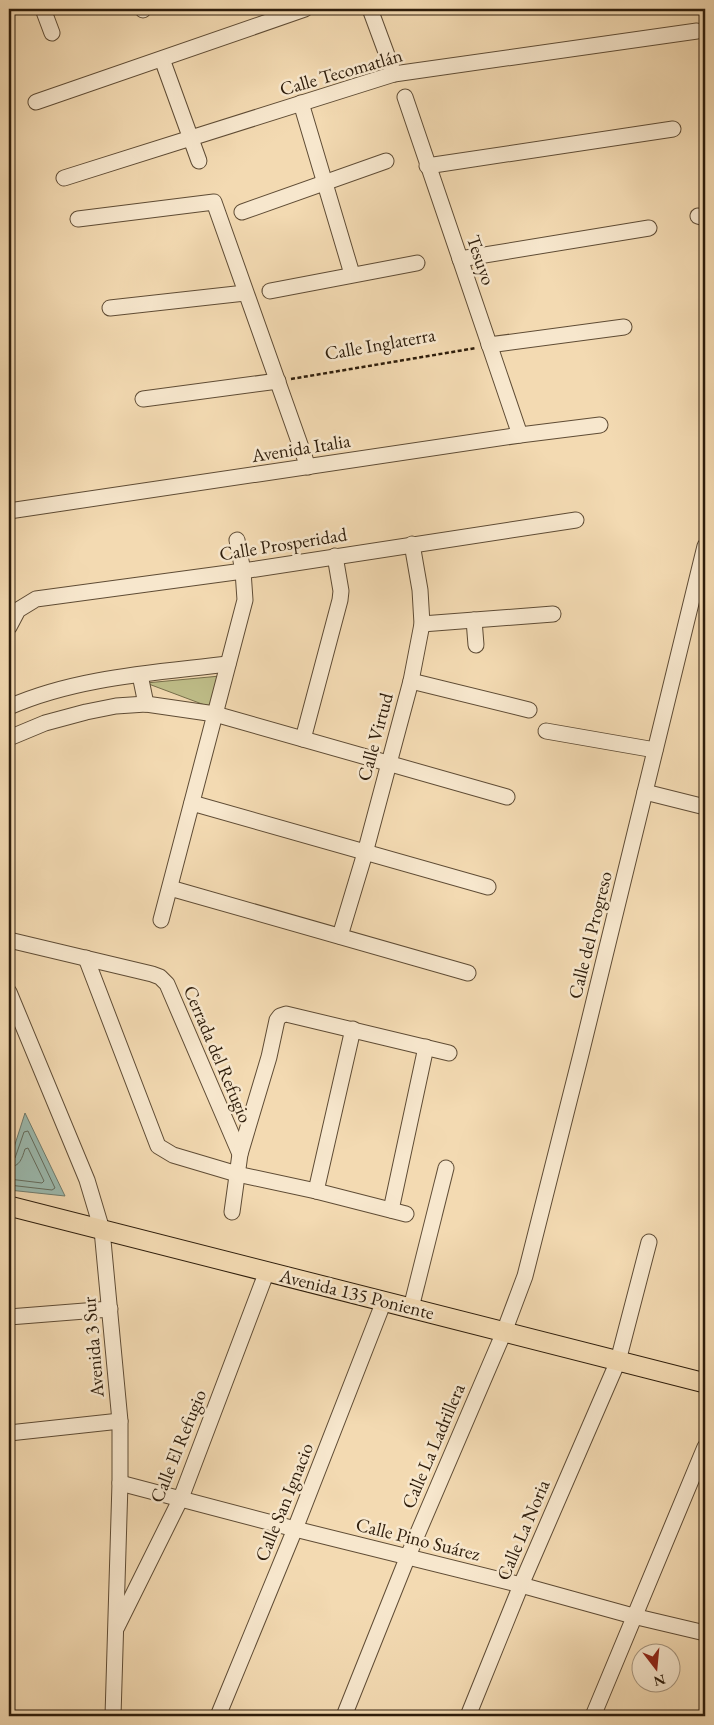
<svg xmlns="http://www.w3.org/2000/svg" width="714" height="1725" viewBox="0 0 714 1725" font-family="'EB Garamond',serif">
<rect width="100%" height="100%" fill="#f3dab2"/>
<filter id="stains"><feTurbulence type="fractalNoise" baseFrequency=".004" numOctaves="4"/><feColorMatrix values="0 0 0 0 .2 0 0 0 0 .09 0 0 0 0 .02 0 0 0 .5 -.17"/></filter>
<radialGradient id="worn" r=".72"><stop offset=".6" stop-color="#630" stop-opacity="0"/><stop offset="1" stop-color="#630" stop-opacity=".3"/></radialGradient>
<path fill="#bfbe89" stroke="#766e4a" d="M 220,676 L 210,707 L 146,683 Z"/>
<path fill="#9bbaaf" stroke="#6f7b6d" d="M 25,1113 L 65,1196 L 9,1190 L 9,1163 Z"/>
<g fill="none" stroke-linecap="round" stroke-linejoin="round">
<g stroke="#646c5d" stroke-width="1">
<path d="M 9,1161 L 15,1158 L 24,1132 L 28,1131 L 55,1188 L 52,1190 L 9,1185"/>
<path d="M 9,1167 C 20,1167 22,1158 25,1149 L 28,1148 L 44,1181 L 42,1183 L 9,1179"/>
</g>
<g stroke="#5f4c35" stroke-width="17">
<g id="minor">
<path d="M 43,9 L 52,33"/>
<path d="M 143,9 L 143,10"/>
<path d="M 370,9 L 394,74"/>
<path d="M 162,59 L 199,161"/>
<path d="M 405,97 L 520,435"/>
<path d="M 36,102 L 305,9"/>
<path d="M 301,103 L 352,274"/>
<path d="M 427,166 L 673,129"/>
<path d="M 64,178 L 394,74 L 697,31"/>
<path d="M 242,212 L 386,161"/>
<path d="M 698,216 L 705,218"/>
<path d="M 78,219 L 214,202 L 308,467"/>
<path d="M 460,259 L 649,228"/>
<path d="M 270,291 L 417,263"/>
<path d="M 110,308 L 245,293"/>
<path d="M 489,345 L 624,327"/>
<path d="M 143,399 L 278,381"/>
<path d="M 9,511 L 520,435 L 600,425"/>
<path d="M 474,620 L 476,645"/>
<path d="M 422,624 L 553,614"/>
<path d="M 9,627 L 18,610 L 36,599 L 243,571 L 576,520"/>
<path d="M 140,675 L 146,704"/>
<path d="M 411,681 L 529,710"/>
<path d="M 9,707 C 77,677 155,673 228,664"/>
<path d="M 546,731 L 655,750"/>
<path d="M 9,738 L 45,723 L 86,712 L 116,706 L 146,704 L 215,714 L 507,797"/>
<path d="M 303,739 L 340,600 L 341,591 L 335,556"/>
<path d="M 645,792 L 705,807"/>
<path d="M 192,803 L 488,887"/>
<path d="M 170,888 L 468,973"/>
<path d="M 161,920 L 245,600 L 243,571 L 237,540"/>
<path d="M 340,936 L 365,853 L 411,681 L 422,624 L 420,590 L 412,544"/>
<path d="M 9,940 L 152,974 L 160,977 L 167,984 L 240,1154"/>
<path d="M 86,958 L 158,1146 L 173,1155 L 237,1174 L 316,1191 L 406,1214"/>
<path d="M 9,992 L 87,1180 L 102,1230 L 120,1421 L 120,1483 L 113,1716"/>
<path d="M 316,1191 L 353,1029"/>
<path d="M 391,1210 L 426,1047"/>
<path d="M 232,1212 L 240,1154 L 269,1057 L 277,1020 L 280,1016 L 286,1014 L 449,1053"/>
<path d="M 411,1308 L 446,1168"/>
<path d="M 9,1317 L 110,1309"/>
<path d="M 9,1433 L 120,1421"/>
<path d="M 120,1483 L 295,1529 L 521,1585 L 633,1616 L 705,1633"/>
<path d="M 117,1627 L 181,1498 L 267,1271"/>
<path d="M 218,1716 L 295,1529 L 384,1301"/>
<path d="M 344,1716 L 408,1556 L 504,1332 L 525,1276 L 581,1054 L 705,546"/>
<path d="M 468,1716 L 521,1585 L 618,1361 L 649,1242"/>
<path d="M 593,1716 L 705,1447"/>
</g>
</g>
<g stroke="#2e1d0b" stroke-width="21">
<path id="major" d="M 9,1206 L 705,1383"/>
</g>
<path stroke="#2e1d0b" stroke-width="2.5" stroke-dasharray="4 2.5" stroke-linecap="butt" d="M 291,379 L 476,348"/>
<use href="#minor" stroke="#f7e7cd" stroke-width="15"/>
<use href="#major" stroke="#f3dab2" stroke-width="19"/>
</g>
<g text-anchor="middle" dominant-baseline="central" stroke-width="5" stroke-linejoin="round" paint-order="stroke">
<g font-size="19" fill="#2e1d0b" stroke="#f7e7cd">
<text transform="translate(341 72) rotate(-16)">Calle Tecomatlán</text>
<text transform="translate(481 260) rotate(71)">Tesuyo</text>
<text transform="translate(380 344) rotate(-10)">Calle Inglaterra</text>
<text transform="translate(301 448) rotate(-9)">Avenida Italia</text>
<text transform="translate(283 544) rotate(-9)">Calle Prosperidad</text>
<text transform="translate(375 737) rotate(-75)">Calle Virtud</text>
<text transform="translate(590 935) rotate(-76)">Calle del Progreso</text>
<text transform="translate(218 1054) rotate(67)">Cerrada del Refugio</text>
<text transform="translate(357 1294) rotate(14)">Avenida 135 Poniente</text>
<text transform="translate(93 1347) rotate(-95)">Avenida 3 Sur</text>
<text transform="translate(178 1446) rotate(-68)">Calle El Refugio</text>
<text transform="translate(433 1446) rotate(-67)">Calle La Ladrillera</text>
<text transform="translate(284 1502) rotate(-68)">Calle San Ignacio</text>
<text transform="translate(523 1530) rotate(-67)">Calle La Noria</text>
<text transform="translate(418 1539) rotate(14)">Calle Pino Suárez</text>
</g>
</g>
<rect width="714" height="1725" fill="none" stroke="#f3dab2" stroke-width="30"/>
<rect x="10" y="10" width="694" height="1705" fill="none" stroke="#2e1d0b" stroke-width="2.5"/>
<rect x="15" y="15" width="684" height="1695" fill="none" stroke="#2e1d0b"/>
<g transform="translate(656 1668) rotate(164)"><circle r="24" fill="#f7e7cd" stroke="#a7967f"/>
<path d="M0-4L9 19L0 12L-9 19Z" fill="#8f2418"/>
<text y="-8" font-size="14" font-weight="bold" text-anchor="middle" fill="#2e1d0b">N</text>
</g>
<rect width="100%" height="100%" filter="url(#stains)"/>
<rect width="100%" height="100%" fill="url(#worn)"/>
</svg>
